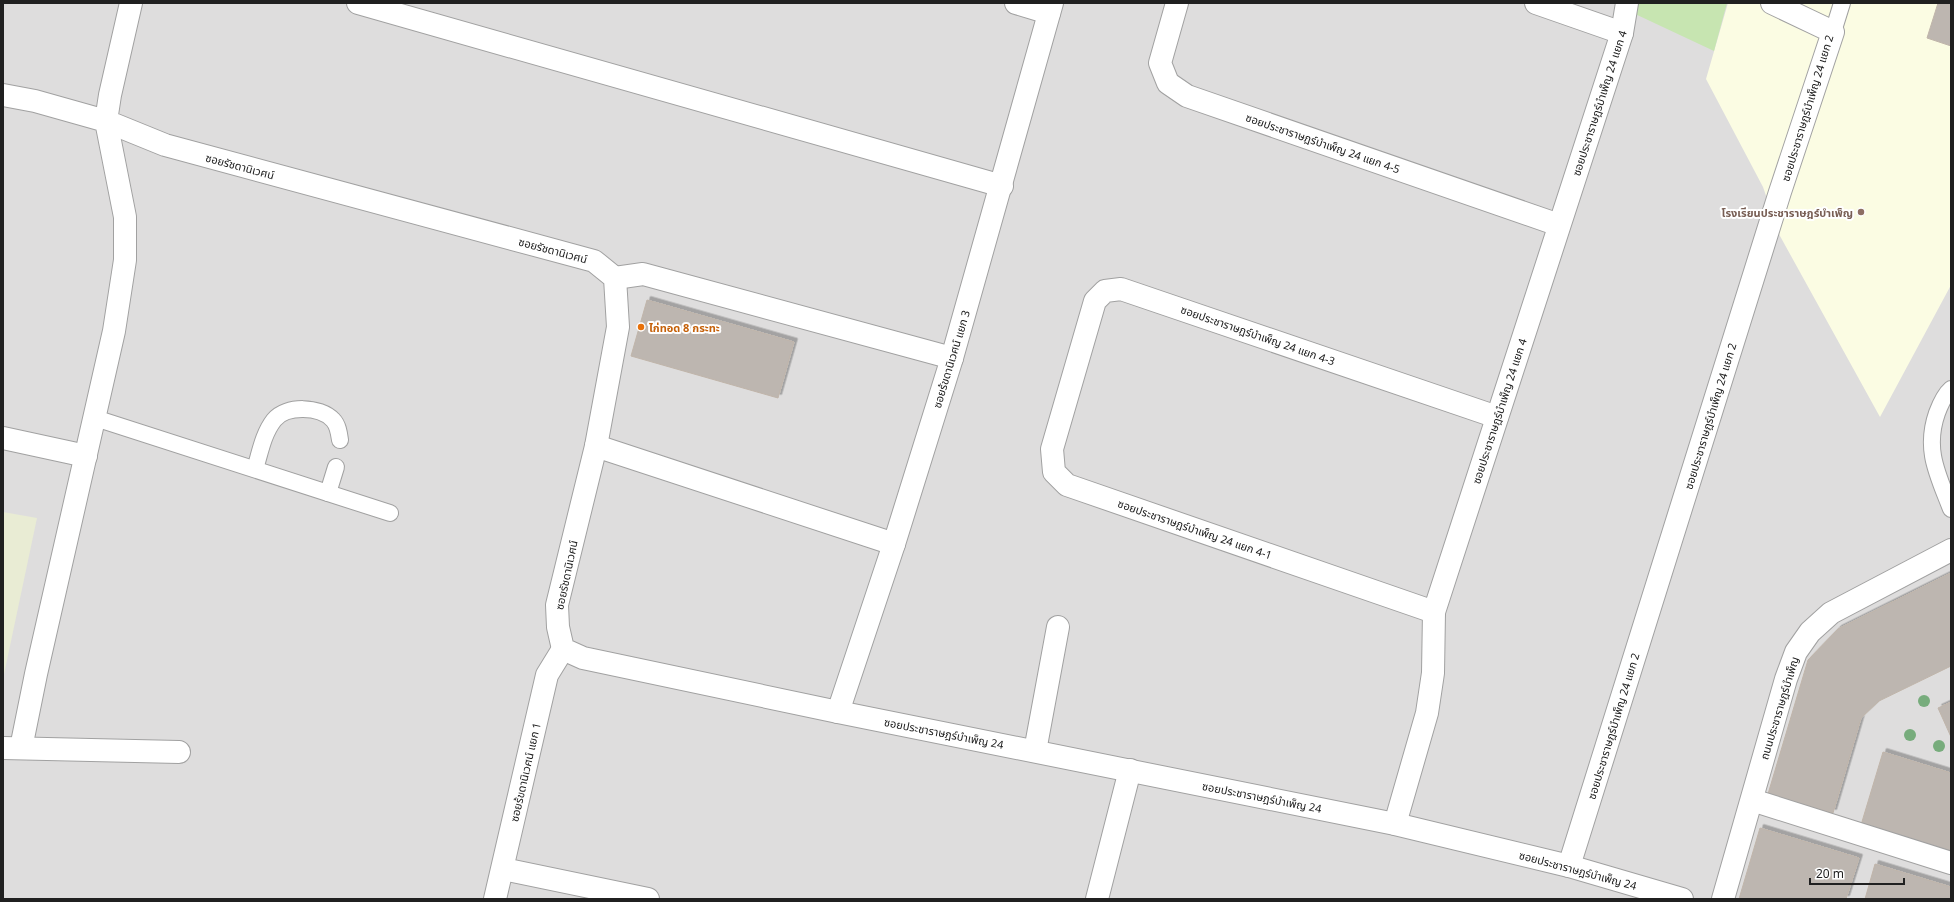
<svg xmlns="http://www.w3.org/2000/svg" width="1954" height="902" viewBox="0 0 1954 902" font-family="'Noto Sans','Noto Sans Thai',sans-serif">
<defs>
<filter id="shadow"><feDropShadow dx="3.5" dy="-3.5" stdDeviation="0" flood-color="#0004"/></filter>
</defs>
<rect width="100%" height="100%" fill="#efede7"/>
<rect fill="#dedddd" x="3" y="3" width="1948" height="896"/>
<path fill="#fbfce3" d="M 1728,3 L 1951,3 L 1951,285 L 1880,417 L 1780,236 L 1763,187 L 1706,79 Z"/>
<path fill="#e9ecd4" d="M 3,512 L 37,518 L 3,679 Z"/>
<path fill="#c7e5b1" d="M 1635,3 L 1727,3 L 1714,51 L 1633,13 Z"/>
<g fill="#bdb6b0" stroke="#c0b5aa" filter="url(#shadow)">
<path d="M 1938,3 L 1951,3 L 1951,46 L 1927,38 Z"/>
<path d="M 647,300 L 794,342 L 778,398 L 631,356 Z"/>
<path d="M 1951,573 L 1951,666 L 1879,701 L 1861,718 L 1833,813 L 1768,794 L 1808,660 L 1838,629 Z"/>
<path d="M 1951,702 L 1951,737 L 1938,708 Z"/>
<path d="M 1883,752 L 1951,773 L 1951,854 L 1861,825 Z"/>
<path d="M 1760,828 L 1859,858 L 1846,899 L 1739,899 Z"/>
<path d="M 1875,864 L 1951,887 L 1951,899 L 1865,899 Z"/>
</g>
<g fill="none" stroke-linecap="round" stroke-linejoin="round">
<g stroke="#a1a1a1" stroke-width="18">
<g id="service">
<path d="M 1833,32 L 1842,3"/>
<path d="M 1951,389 C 1944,395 1940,405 1937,413 C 1924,450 1938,475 1951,509"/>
<path d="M 95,418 L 390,513"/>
<path d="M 255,469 C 260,453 263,434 274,420 C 286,405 320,406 333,420 C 338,425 339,433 340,440"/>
<path d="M 328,493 L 336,467"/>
</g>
</g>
<g stroke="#a1a1a1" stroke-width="24">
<g id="minor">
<path d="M 358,3 L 1002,186"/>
<path d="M 1016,3 L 1049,13"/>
<path d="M 1177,3 L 1160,63 L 1168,83 L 1187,96 L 1559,225"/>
<path d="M 1536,3 L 1622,33"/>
<path d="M 3,95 L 35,101 L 106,121 L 125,217 L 125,260 L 114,331 L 36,674 L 21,748"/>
<path d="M 615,278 L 643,274 L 952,358"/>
<path d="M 3,438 L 86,456"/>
<path d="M 596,446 L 894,544"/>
<path d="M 1434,612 L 1067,485 L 1054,472 L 1052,449 L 1095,301 L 1105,291 L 1121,289 L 1497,417"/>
<path d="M 838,712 L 894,544 L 952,358 L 1052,3"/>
<path d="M 3,748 L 179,752"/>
<path d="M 1035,751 L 1058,627"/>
<path d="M 1752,800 L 1951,863"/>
<path d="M 1395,824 L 1427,713 L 1433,673 L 1434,612 L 1622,33 L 1627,3"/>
<path d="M 1569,866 L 1780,192 L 1833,32 L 1772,3"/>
<path d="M 503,869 L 648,899"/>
<path d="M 495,899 L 547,675 L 563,649"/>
<path d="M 1097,899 L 1130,770"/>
</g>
</g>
<g stroke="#a1a1a1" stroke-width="24">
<g id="tertiary">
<path d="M 131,3 L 110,95 L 106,121 L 165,145 L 594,261 L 615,278 L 618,327 L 596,446 L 557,605 L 558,627 L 563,649 L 583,658 L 838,712 L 1395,824 L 1569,866 L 1682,899"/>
<path d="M 1723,899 L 1786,679 L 1796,652 L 1810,632 L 1831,613 L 1951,550"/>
</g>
</g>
<use href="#service" stroke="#fff" stroke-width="16"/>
<use href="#minor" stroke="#fff" stroke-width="22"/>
<use href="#tertiary" stroke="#fff" stroke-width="22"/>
</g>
<g fill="#77ac7c">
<circle cx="1924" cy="701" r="6"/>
<circle cx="1910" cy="735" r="6"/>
<circle cx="1939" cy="746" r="6"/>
</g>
<circle fill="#8d6e63" stroke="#fff" stroke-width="1.5" cx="1861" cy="212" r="4"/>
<circle fill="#e8710a" stroke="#fff" stroke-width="1.5" cx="641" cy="327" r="4"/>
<g text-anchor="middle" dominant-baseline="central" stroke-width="4" stroke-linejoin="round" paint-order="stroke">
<g font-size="11" fill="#202020" stroke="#fff">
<text transform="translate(1599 103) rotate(-72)">ซอยประชาราษฎร์บำเพ็ญ 24 แยก 4</text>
<text transform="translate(1807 108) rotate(-73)">ซอยประชาราษฎร์บำเพ็ญ 24 แยก 2</text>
<text transform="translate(1323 143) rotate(19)">ซอยประชาราษฎร์บำเพ็ญ 24 แยก 4-5</text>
<text transform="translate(240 166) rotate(15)">ซอยรัชดานิเวศน์</text>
<text transform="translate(553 250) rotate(15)">ซอยรัชดานิเวศน์</text>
<text transform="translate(1258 335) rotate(19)">ซอยประชาราษฎร์บำเพ็ญ 24 แยก 4-3</text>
<text transform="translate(951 359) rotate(-73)">ซอยร้ขดานิเวศน์ แยก 3</text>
<text transform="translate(1499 411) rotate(-72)">ซอยประชาราษฎร์บำเพ็ญ 24 แยก 4</text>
<text transform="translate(1710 416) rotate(-73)">ซอยประชาราษฎร์บำเพ็ญ 24 แยก 2</text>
<text transform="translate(1195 529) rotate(19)">ซอยประชาราษฎร์บำเพ็ญ 24 แยก 4-1</text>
<text transform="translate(566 575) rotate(-78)">ซอยรัชดานิเวศน์</text>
<text transform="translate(1779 708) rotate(-73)">ถนนประชาราษฎร์บำเพ็ญ</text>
<text transform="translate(1613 726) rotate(-73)">ซอยประชาราษฎร์บำเพ็ญ 24 แยก 2</text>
<text transform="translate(944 733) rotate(11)">ซอยประชาราษฎร์บำเพ็ญ 24</text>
<text transform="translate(525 772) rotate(-77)">ซอยร้ขดานิเวศน์ แยก 1</text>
<text transform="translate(1262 797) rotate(11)">ซอยประชาราษฎร์บำเพ็ญ 24</text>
<text transform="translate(1578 870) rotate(15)">ซอยประชาราษฎร์บำเพ็ญ 24</text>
</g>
<g font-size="11" font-weight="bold" fill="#785e54" stroke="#fff" text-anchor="end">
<text x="1853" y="212">โรงเรียนประชาราษฎร์บำเพ็ญ</text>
</g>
<g font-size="11" font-weight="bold" fill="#c56008" stroke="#fff" text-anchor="start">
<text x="649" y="327">ไก่ทอด 8 กระทะ</text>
</g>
</g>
<rect width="1954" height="902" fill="none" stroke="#202020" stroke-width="8"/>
<path d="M1810 878v6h94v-6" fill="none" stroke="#202020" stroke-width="2"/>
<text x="1816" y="878" font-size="12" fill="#202020" stroke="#ffffff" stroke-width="3" paint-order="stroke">20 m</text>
</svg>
